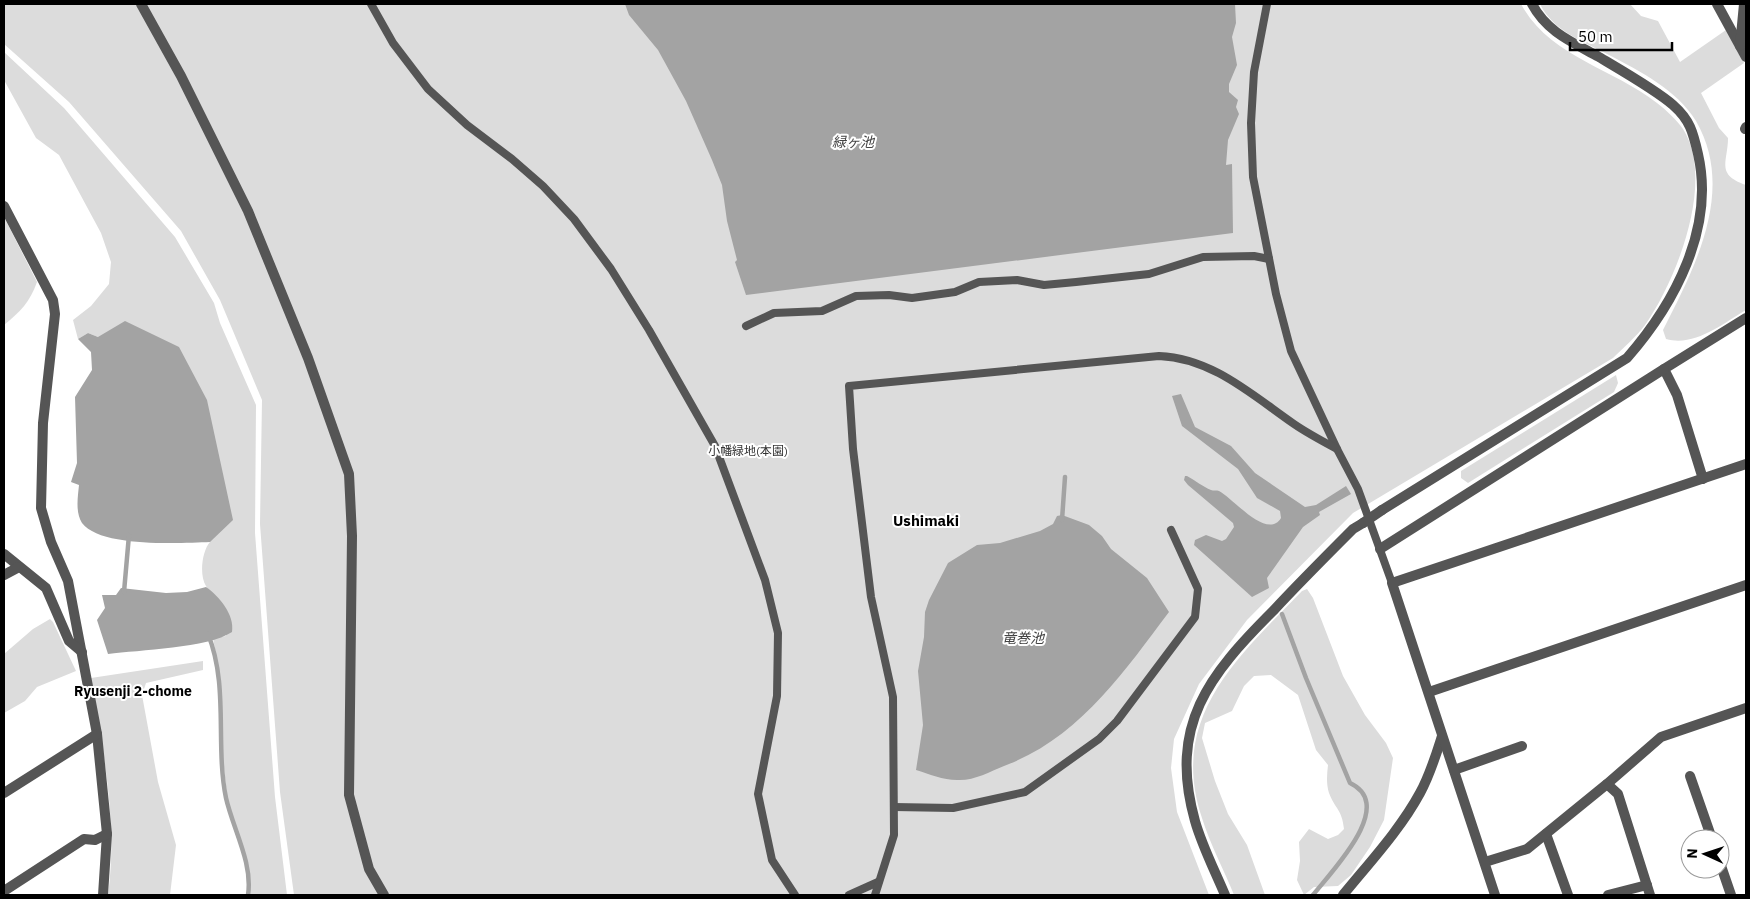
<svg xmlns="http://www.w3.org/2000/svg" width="1750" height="899" viewBox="0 0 1750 899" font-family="'IBM Plex Sans','Noto Sans JP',sans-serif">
<rect width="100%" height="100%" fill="#fff"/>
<g fill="#dcdcdc">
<path d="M 4,4 L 1521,4 C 1550,57 1611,67 1657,103 C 1666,110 1676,119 1683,129 C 1716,181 1676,281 1645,325 C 1636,337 1624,347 1613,358 L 1353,513 L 1247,620 L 1199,684 L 1174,739 L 1171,768 L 1177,812 L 1209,895 L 294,895 L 280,792 L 260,524 L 262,400 L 220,300 L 181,231 L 69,102 L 4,44 Z"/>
<path d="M 1540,4 L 1630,4 L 1641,16 L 1658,21 L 1680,62 L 1726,30 L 1744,63 L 1701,93 L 1719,128 L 1728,138 C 1728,162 1715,174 1746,185 L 1746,310 C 1722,324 1695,347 1666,339 L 1663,330 C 1695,267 1736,190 1696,121 C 1677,90 1640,71 1609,55 C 1584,42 1553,31 1540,4 Z"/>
<path d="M 4,52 L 64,108 L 175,237 L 214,303 L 220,323 L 256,405 L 255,533 L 275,797 L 287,895 L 250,895 L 249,873 L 227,796 L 222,749 L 220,677 L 213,638 L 226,636 C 226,629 230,615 226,609 C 221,601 210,594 206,586 C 199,575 202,551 210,542 L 98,337 L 88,333 L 78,339 L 73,320 L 91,306 L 109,284 L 111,262 L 101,233 L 59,155 L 36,138 L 4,80 Z"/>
<path d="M 4,217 L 37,282 C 30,302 20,312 4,325 Z"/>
<path d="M 1616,375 L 1618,383 L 1614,392 L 1468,483 L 1461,478 L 1461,471 Z"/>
<path d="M 1307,589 L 1313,598 L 1343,676 L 1365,715 L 1386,743 L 1393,758 L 1384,820 L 1370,847 L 1351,875 L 1338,886 L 1314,887 L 1304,895 L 1297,880 L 1300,861 L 1299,842 L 1309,829 L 1328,839 L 1338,835 L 1344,829 C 1342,809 1335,809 1329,793 C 1326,783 1327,774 1328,765 L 1316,750 L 1298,695 L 1271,675 L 1254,676 L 1244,686 L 1232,711 L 1205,723 L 1202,738 L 1215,781 L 1228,814 L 1247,845 L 1265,895 L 1234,895 C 1224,870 1210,844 1202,818 C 1168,717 1238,657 1302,591 Z"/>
<path d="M 50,619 L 53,622 L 76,671 L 37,687 L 25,701 L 4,713 L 4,654 L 33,629 Z"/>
<path d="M 203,661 L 203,670 L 146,683 L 142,695 L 158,782 L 176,845 L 170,895 L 108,895 C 118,822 103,750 91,678 Z"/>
</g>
<g fill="#a3a3a3">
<path d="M 625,4 L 1235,4 L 1236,23 L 1232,37 L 1237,65 L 1229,84 L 1229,92 L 1238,100 L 1236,107 L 1239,114 L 1228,140 L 1226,165 L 1232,164 L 1233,233 L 746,295 L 735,262 L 737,260 L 727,221 L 722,185 L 712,160 L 686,101 L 658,50 L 629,15 Z"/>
<path d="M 125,321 L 179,347 L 207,400 L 233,520 L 210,542 C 181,543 101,548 82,523 C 75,512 78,496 79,485 L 71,482 L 77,463 L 75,397 L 92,370 L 91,352 L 78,339 L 88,333 L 98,337 Z"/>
<path d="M 1181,394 L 1195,427 L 1231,446 L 1255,473 L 1305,507 L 1316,505 L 1346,486 L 1351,494 L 1319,512 L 1320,515 L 1303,527 L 1267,578 L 1269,588 L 1252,597 L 1194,545 L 1195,540 L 1206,535 L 1222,541 L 1226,539 L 1234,527 L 1233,523 L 1188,485 L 1184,480 L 1185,476 L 1187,476 C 1195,480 1203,487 1211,490 C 1213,491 1217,490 1219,491 C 1232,497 1267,541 1281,518 L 1280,511 L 1257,498 L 1238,469 L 1182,426 L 1172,396 Z"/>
<path d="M 1062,515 L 1089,525 L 1102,536 L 1111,549 L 1147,578 L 1169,612 C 1123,673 1079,738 1004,766 C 989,772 974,781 957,780 C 943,780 929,774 916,770 L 923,725 L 918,671 L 924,637 L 925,612 L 929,600 L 948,563 L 977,545 L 1000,543 L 1040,531 L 1053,524 L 1057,516 Z"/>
<path d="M 206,587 C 219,596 235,615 232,632 C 208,648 139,650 108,654 L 97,620 L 105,608 L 102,595 L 116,595 L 121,588 L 166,593 L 187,592 Z"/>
</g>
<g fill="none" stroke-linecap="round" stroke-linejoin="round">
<g stroke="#a3a3a3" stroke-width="4.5">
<path d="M 1062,520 L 1065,477"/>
<path d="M 124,592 L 129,535"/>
<path d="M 1282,614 L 1306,678 L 1350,783 C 1397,805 1332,871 1313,895"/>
<path d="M 208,634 C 229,686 215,744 226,798 C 233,829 253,863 248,895"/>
</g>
<g stroke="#555" stroke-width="8">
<path d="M 371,4 L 393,43 L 428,89 L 467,125 L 512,159 L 543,186 L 574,219 L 611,269 L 649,330 L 715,446 L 765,580 L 778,633 L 777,696 L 758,794 L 772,860 L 795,895"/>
<path d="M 1267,4 L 1254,72 L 1251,123 L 1253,177 L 1276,294 L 1291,351 L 1337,449 L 1358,489 L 1392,583"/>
<path d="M 746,326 L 774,313 L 822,311 L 856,296 L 889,295 L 912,298 L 955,292 L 979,282 L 1017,280 L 1044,285 L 1076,282 L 1149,274 L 1203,257 L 1254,256 L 1269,259"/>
<path d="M 894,807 L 953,808 L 1025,792 L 1099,739 L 1117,721 L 1195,617 L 1198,589 L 1171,530"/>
<path d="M 849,895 L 878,882"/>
<path d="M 875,895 L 894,835 L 893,697 L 871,597 L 853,449 L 849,386 L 1159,356 C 1212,358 1252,395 1294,424 C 1307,433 1322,441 1337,449"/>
</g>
<g stroke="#555" stroke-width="10">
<path d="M 141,4 L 181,76 L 248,211 L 308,358 L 349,474 L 352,536 L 349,795 L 369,869 L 384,895"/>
<path d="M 1717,4 L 1746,57"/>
<path d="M 1740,46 L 1744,4"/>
<path d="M 1745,129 L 1746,127"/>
<path d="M 4,206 L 53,300 L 55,314 L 43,423 L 41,508 L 51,542 L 68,581 L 97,734 L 107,834 L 103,895"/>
<path d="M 1703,479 L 1677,395 L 1664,369 L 1746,318"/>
<path d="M 1382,510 L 1627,358 C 1675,303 1715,228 1698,154 C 1693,132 1690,120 1673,105 C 1656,90 1619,69 1599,57 C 1572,42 1547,32 1532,4"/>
<path d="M 1380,549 L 1664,369"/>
<path d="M 4,554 L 46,588 L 69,641 L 82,652"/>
<path d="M 4,575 L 19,567"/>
<path d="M 1429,692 L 1746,585"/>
<path d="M 1454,770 L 1522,746"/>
<path d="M 1690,776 L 1712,839"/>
<path d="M 1607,784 L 1618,794 L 1650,895"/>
<path d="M 4,793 L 97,734"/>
<path d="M 1546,834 L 1568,895"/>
<path d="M 1485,862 L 1527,849 L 1607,784 L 1661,737 L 1746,708"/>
<path d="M 1720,863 L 1731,895"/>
<path d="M 4,891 L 84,839 L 95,840 L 107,834"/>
<path d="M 1225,895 C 1215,871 1202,846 1195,821 C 1168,725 1209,675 1273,611 C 1299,583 1326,556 1353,529 L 1363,523"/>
<path d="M 1343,895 C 1369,863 1400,830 1420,793 C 1430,775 1436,755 1442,736"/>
<path d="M 1495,895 L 1392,583 L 1746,464"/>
<path d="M 1608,895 L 1647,885"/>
</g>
<path stroke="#555" stroke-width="10" d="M 1363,523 L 1382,510"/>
</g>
<g text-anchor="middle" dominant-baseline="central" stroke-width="4" stroke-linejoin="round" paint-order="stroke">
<g font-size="12" fill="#333" stroke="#fff">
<text x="748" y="450">小幡緑地(本園)</text>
</g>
<g font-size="14" font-style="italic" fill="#444" stroke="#fff">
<text x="853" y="142">緑ヶ池</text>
<text x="1023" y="638">竜巻池</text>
</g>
<g font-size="14" font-weight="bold" fill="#000" stroke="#fff">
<text x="133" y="691">Ryusenji 2-chome</text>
</g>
<g font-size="15" font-weight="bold" fill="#000" stroke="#fff">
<text x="926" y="520">Ushimaki</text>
</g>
</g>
<rect width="1750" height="899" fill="none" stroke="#000000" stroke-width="10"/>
<g transform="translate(1705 854) rotate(273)"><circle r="24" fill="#ffffff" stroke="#999999"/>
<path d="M0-4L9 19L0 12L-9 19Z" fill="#000000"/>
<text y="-8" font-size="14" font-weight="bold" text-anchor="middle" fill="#000000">N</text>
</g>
<path d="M1570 42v8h102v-8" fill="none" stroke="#000000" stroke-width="2.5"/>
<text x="1578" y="42" font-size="15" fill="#000000" stroke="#ffffff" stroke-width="4" paint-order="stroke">50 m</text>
</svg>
